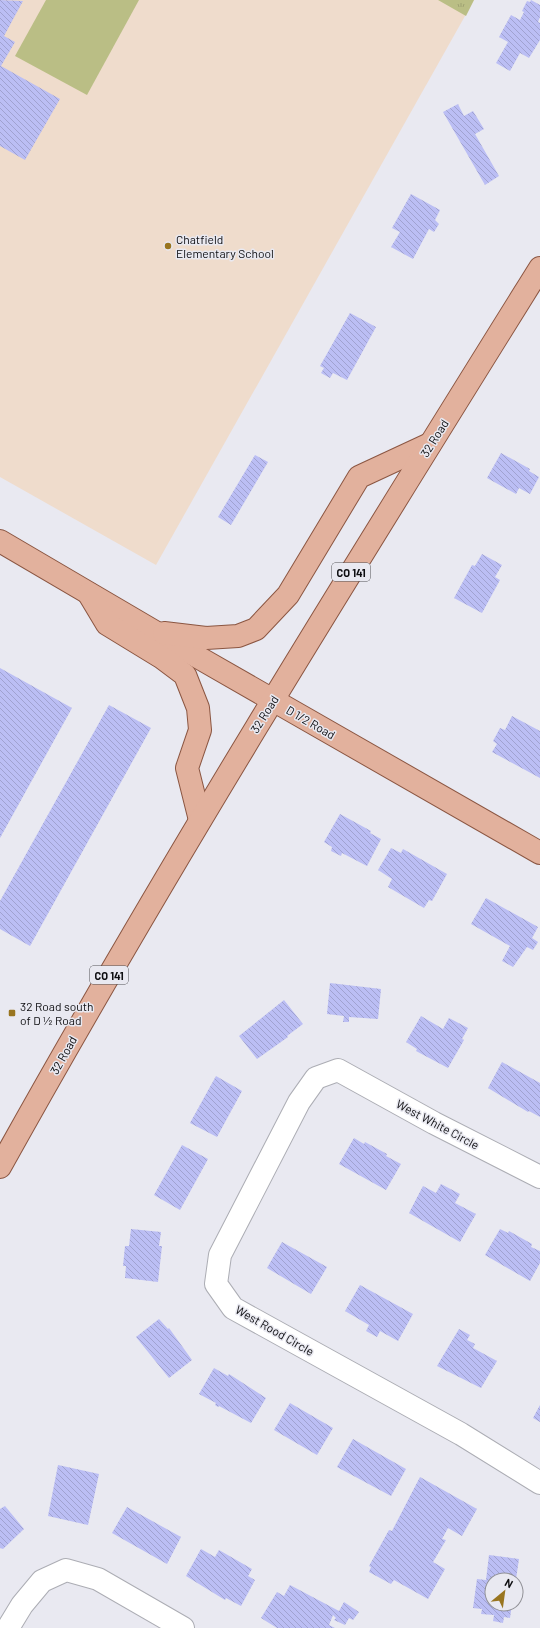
<svg xmlns="http://www.w3.org/2000/svg" width="540" height="1628" viewBox="0 0 540 1628" font-family="Barlow,sans-serif">
<defs>
<pattern id="grass-tufts" width="24" height="20" patternUnits="userSpaceOnUse"><rect width="24" height="20" fill="#babe85"/><path d="M3 7l-1-3M5 7V3M7 7l1-3M15 17l-1-3M17 17v-4M19 17l1-3" fill="none" stroke="#9fa272"/></pattern>
<pattern id="building-back-hatch" width="6" height="6" patternUnits="userSpaceOnUse"><rect width="6" height="6" fill="#bbbef4"/><path d="M-1 5l2 2M0 0l6 6M5-1l2 2" fill="none" stroke="#a0a2d0"/></pattern>
</defs>
<rect width="100%" height="100%" fill="#e9e9f1"/>
<path fill="#efdccc" d="M 0,0 L 474,0 L 156,565 L 0,477 Z"/>
<path fill="url(#grass-tufts)" d="M 438,0 L 474,0 L 466,16 Z"/>
<path fill="#babe85" d="M 46,0 L 139,0 L 87,95 L 15,56 Z"/>
<g fill="url(#building-back-hatch)">
<path d="M 0,0 L 23,1 L 4,36 L 15,42 L 1,66 L 60,99 L 25,160 L 0,146 Z"/>
<path d="M 531,0 L 540,5 L 540,17 L 538,22 L 540,23 L 540,40 L 529,58 L 520,53 L 510,71 L 496,63 L 508,42 L 499,37 L 511,15 L 520,20 L 524,12 L 522,11 L 527,1 L 530,2 Z"/>
<path d="M 458,104 L 464,116 L 473,111 L 484,129 L 475,134 L 499,176 L 485,185 L 443,112 Z"/>
<path d="M 411,194 L 440,210 L 435,220 L 439,224 L 434,232 L 429,229 L 413,259 L 391,247 L 400,232 L 392,228 Z"/>
<path d="M 350,313 L 376,327 L 347,380 L 333,373 L 330,378 L 321,373 L 324,368 L 320,366 Z"/>
<path d="M 501,453 L 530,469 L 529,471 L 539,477 L 530,494 L 519,488 L 516,494 L 487,478 Z"/>
<path d="M 255,455 L 268,462 L 231,525 L 218,517 Z"/>
<path d="M 482,554 L 502,565 L 495,577 L 500,580 L 482,613 L 454,598 L 472,565 L 475,566 Z"/>
<path d="M 0,668 L 72,708 L 0,838 Z"/>
<path d="M 109,705 L 151,728 L 30,946 L 0,929 L 0,901 Z"/>
<path d="M 512,716 L 540,731 L 540,778 L 492,752 L 497,744 L 493,741 L 500,728 L 505,730 Z"/>
<path d="M 340,814 L 371,831 L 370,833 L 381,839 L 367,866 L 342,853 L 341,856 L 331,851 L 332,847 L 324,842 Z"/>
<path d="M 391,848 L 401,853 L 403,849 L 447,874 L 432,901 L 429,900 L 424,908 L 388,887 L 392,879 L 378,870 Z"/>
<path d="M 486,898 L 538,927 L 532,938 L 538,942 L 533,950 L 527,947 L 513,967 L 502,961 L 510,946 L 471,924 Z"/>
<path d="M 330,983 L 381,989 L 378,1019 L 349,1017 L 349,1022 L 343,1022 L 344,1016 L 327,1014 Z"/>
<path d="M 284,1000 L 303,1024 L 287,1036 L 288,1037 L 257,1059 L 239,1036 Z"/>
<path d="M 421,1016 L 443,1029 L 449,1018 L 468,1028 L 462,1039 L 464,1040 L 448,1068 L 416,1051 L 417,1049 L 406,1042 Z"/>
<path d="M 502,1062 L 540,1083 L 540,1117 L 529,1111 L 528,1112 L 488,1088 Z"/>
<path d="M 216,1076 L 242,1091 L 217,1137 L 190,1123 Z"/>
<path d="M 354,1138 L 364,1144 L 365,1142 L 387,1154 L 386,1156 L 401,1164 L 386,1190 L 339,1164 Z"/>
<path d="M 182,1145 L 208,1159 L 180,1210 L 154,1195 Z"/>
<path d="M 441,1184 L 460,1194 L 455,1203 L 476,1214 L 460,1242 L 409,1213 L 423,1186 L 436,1193 Z"/>
<path d="M 131,1229 L 161,1232 L 159,1246 L 162,1246 L 158,1282 L 125,1278 L 126,1266 L 123,1266 L 125,1246 L 129,1246 Z"/>
<path d="M 500,1229 L 508,1233 L 509,1231 L 532,1244 L 531,1247 L 540,1251 L 540,1263 L 530,1281 L 485,1255 Z"/>
<path d="M 282,1242 L 327,1267 L 311,1294 L 267,1268 Z"/>
<path d="M 360,1285 L 413,1314 L 398,1341 L 380,1331 L 377,1337 L 366,1331 L 369,1325 L 345,1311 Z"/>
<path d="M 159,1319 L 168,1329 L 169,1328 L 192,1360 L 169,1378 L 136,1337 Z"/>
<path d="M 459,1329 L 470,1335 L 467,1340 L 475,1344 L 473,1348 L 497,1361 L 481,1388 L 437,1366 Z"/>
<path d="M 214,1368 L 228,1376 L 229,1374 L 266,1398 L 251,1423 L 219,1406 L 218,1407 L 215,1405 L 216,1403 L 199,1394 Z"/>
<path d="M 290,1403 L 333,1428 L 317,1455 L 274,1430 Z"/>
<path d="M 540,1405 L 540,1422 L 533,1418 Z"/>
<path d="M 353,1439 L 406,1469 L 391,1496 L 337,1467 Z"/>
<path d="M 58,1465 L 99,1474 L 88,1525 L 48,1516 Z"/>
<path d="M 420,1477 L 477,1509 L 462,1536 L 448,1528 L 442,1539 L 446,1540 L 433,1562 L 445,1569 L 428,1599 L 394,1580 L 391,1584 L 369,1572 L 371,1567 L 369,1566 L 389,1530 L 392,1531 Z"/>
<path d="M 5,1506 L 24,1529 L 3,1549 L 0,1548 L 0,1509 Z"/>
<path d="M 127,1507 L 181,1537 L 167,1564 L 112,1533 Z"/>
<path d="M 201,1549 L 215,1557 L 219,1550 L 252,1569 L 248,1576 L 255,1580 L 241,1606 L 226,1598 L 225,1600 L 186,1576 Z"/>
<path d="M 489,1555 L 519,1559 L 516,1579 L 519,1580 L 492,1580 L 492,1604 L 512,1604 L 510,1618 L 504,1617 L 503,1623 L 493,1621 L 494,1615 L 481,1614 L 482,1609 L 473,1608 L 477,1579 L 486,1580 Z"/>
<path d="M 290,1585 L 339,1611 L 344,1602 L 359,1612 L 353,1620 L 349,1618 L 345,1625 L 334,1620 L 336,1618 L 333,1615 L 329,1625 L 335,1628 L 277,1628 L 261,1618 L 277,1592 L 284,1596 Z"/>
</g>
<g fill="none" stroke-linecap="round" stroke-linejoin="round">
<g stroke="#acadb4" stroke-width="24">
<g id="minor">
<path d="M 540,1177 L 434,1123 L 338,1070 L 316,1078 L 299,1102 L 220,1255 L 216,1284 L 233,1308 L 461,1434 L 540,1483"/>
<path d="M 8,1628 L 22,1605 L 42,1581 L 66,1570 L 98,1579 L 183,1628"/>
</g>
</g>
<g stroke="#8b5642" stroke-width="24">
<g id="major">
<path d="M 0,541 L 196,656 L 540,853"/>
<path d="M 89,594 L 107,624 L 161,657 L 185,675 L 198,708 L 200,730 L 187,768 L 200,820"/>
<path d="M 164,633 L 206,638 L 238,636 L 256,629 L 288,595 L 359,477 L 430,444"/>
<path d="M 0,1167 C 170,861 355,565 540,268"/>
</g>
</g>
<use href="#minor" stroke="#fff" stroke-width="22"/>
<use href="#major" stroke="#e2b19d" stroke-width="22"/>
</g>
<g fill="#997520" stroke="#e9e9f1" stroke-width="1.5">
<circle cx="168" cy="246" r="4"/>
<rect x="8" y="1009" width="8" height="8" rx="2"/>
</g>
<g text-anchor="middle" dominant-baseline="central" stroke-width="3" stroke-linejoin="round" paint-order="stroke">
<g fill="#e9e9f1" stroke="#505054" stroke-width="1">
<rect x="332" y="563" width="38" height="18" rx="3"/>
<rect x="90" y="966" width="38" height="18" rx="3"/>
</g>
<g font-size="11" font-weight="bold" fill="#0e0e11">
<text x="351" y="572">CO 141</text>
<text x="109" y="975">CO 141</text>
</g>
<g font-size="12" fill="#0e0e11" stroke="#e9e9f1" text-anchor="start">
<text x="176" y="239">Chatfield<tspan x="176" dy="14">Elementary School</tspan></text>
<text x="20" y="1006">32 Road south<tspan x="20" dy="14">of D ½ Road</tspan></text>
</g>
<g font-size="12" fill="#0e0e11" stroke="#e9e9f1">
<text transform="translate(434 438) rotate(-58)">32 Road</text>
<text transform="translate(264 714) rotate(-58)">32 Road</text>
<text transform="translate(311 722) rotate(30)">D 1/2 Road</text>
<text transform="translate(63 1055) rotate(-61)">32 Road</text>
<text transform="translate(438 1124) rotate(28)">West White Circle</text>
<text transform="translate(275 1330) rotate(30)">West Rood Circle</text>
</g>
</g>
<g transform="translate(504 1592) rotate(29)"><circle r="19" fill="#e9e9f1" stroke="#919197"/>
<path d="M0-3L7 15L0 10L-7 15Z" fill="#997520"/>
<text y="-6" font-size="11" font-weight="bold" text-anchor="middle" fill="#0e0e11">N</text>
</g>
</svg>
